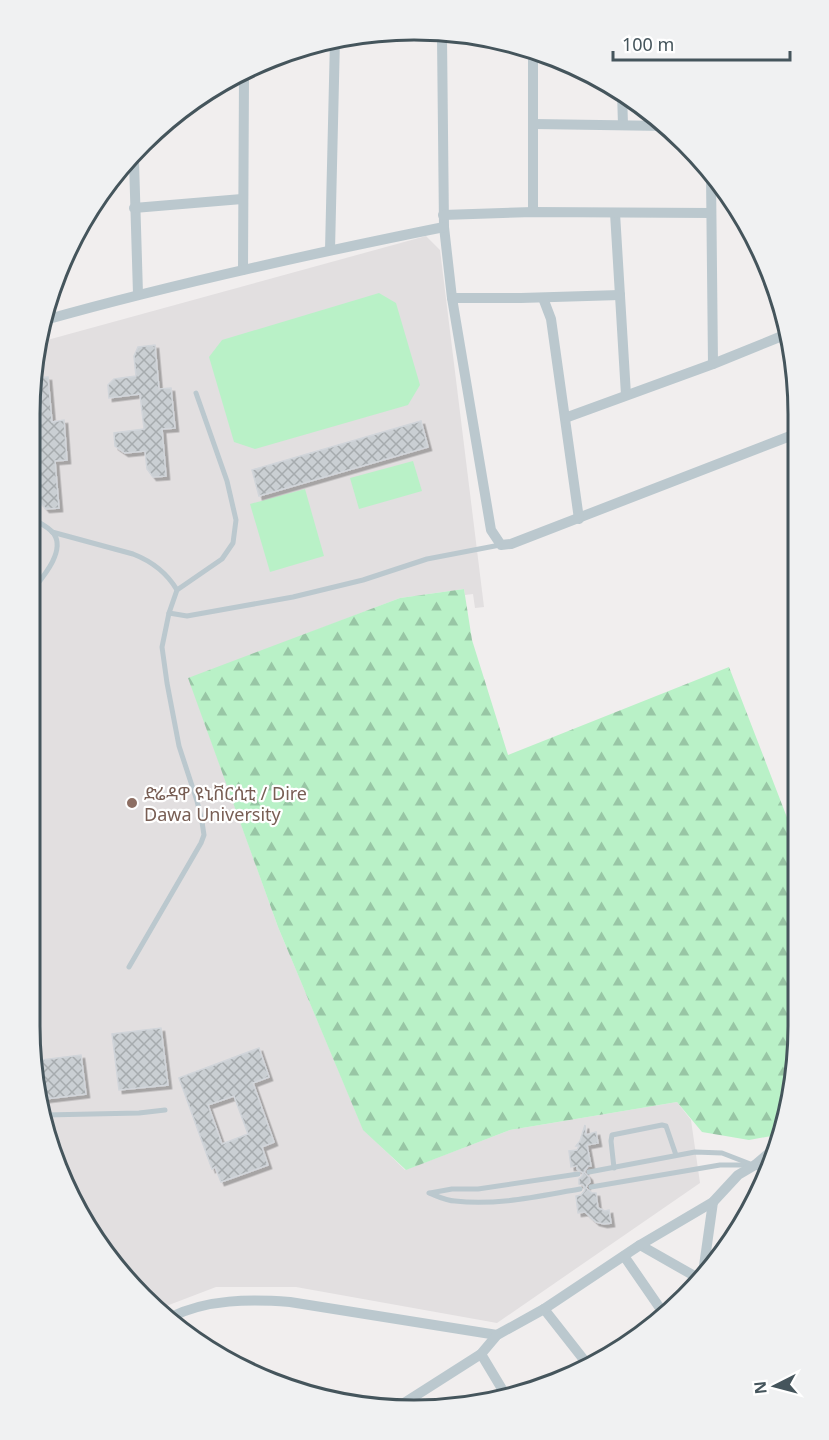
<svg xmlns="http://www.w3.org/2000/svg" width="829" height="1440" viewBox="0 0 829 1440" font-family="'Noto Sans','Noto Sans Ethiopic',sans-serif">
<defs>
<pattern id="forest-firs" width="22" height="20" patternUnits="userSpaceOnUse" patternTransform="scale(1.5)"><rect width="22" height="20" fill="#b9f1c7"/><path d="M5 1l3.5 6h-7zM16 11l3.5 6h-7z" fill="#98c6a5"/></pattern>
<pattern id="building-cross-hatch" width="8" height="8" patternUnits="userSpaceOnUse" patternTransform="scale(1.5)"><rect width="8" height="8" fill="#cacfd3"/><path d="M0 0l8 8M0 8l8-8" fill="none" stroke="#a6abae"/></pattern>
<filter id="shadow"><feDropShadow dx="3.5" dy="3.5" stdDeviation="0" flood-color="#0004"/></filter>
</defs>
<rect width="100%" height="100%" fill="#f1eeee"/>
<path fill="#e2dfe0" d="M 426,236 L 440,250 L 484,607 L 475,608 L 473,594 L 465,595 L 464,589 L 400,598 L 189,679 L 278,927 L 363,1129 L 405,1170 L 510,1130 L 677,1102 L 691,1120 L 700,1183 L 497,1323 L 296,1287 L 216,1287 L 161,1308 L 109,1259 L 50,1149 L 30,1025 L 31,389 L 40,342 Z"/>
<path fill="url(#forest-firs)" d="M 464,589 L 472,640 L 508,755 L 729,667 L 798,846 L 798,1051 L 782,1134 L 749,1140 L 702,1132 L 677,1102 L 510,1130 L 406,1170 L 363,1130 L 278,927 L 188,678 L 400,598 Z"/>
<g fill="#b9f1c7">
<path d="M 379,293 L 396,303 L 420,385 L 408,405 L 255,449 L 234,442 L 209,357 L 222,340 Z"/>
<path d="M 413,461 L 422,491 L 359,509 L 350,478 Z"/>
<path d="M 305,489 L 324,556 L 270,572 L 250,504 Z"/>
</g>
<g fill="url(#building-cross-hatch)" stroke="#d1d5da" stroke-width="1.5" fill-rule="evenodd" filter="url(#shadow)">
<path d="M 155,345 L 159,389 L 171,388 L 175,428 L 162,429 L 166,476 L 153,477 L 147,469 L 145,451 L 125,453 L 115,446 L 114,433 L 144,429 L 140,394 L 109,398 L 108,385 L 114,379 L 136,376 L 134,356 L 138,347 Z"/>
<path d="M 48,377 L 52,422 L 64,420 L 67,460 L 55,461 L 59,508 L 46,509 L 39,501 L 38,483 L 31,484 L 31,462 L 36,461 L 32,426 L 31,426 L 31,389 L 33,378 Z"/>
<path d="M 421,421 L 428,447 L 259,496 L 252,470 Z"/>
<path d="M 161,1028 L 168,1085 L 119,1090 L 112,1034 Z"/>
<path d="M 259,1048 L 269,1077 L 253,1083 L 274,1142 L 262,1147 L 268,1165 L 221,1182 L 215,1167 L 212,1169 L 179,1078 ZM 234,1096 L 248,1134 L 222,1144 L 208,1105 Z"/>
<path d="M 81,1055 L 86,1094 L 46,1099 L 42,1060 Z"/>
<path d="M 585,1125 L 586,1135 L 596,1132 L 598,1143 L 587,1145 L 591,1166 L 588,1166 L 584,1172 L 589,1177 L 590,1182 L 587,1185 L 586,1188 L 592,1193 L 596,1193 L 598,1208 L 605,1211 L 609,1210 L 611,1223 L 604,1224 L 596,1222 L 585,1212 L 578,1213 L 576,1196 L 581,1195 L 585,1190 L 583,1185 L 579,1184 L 579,1179 L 582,1176 L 583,1173 L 577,1169 L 577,1166 L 571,1167 L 569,1151 L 577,1150 L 579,1146 L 576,1146 L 580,1141 Z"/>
</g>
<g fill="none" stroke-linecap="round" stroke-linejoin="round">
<g stroke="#bbc8ce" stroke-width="5">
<path d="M 52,532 L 133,554 C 151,561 167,573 177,590 L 169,613 L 187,616 L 293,597 L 363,580 L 427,559 L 500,545"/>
<path d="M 177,590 L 222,559 L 233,543 L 236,520 L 227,481 L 196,393"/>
<path d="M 31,592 C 41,579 66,552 54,534 C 49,527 38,522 31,518"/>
<path d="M 129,967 L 201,843 L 204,835 L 202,822 L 197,801 L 179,746 L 167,683 L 162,647 L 169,613"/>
<path d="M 45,1115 L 139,1113 L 165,1110"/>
<path d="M 614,1168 L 611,1141 L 612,1135 L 662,1125 L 666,1126 L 676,1155"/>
<path d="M 589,1172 L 695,1152 L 722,1153 L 753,1165"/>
<path d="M 591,1187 L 720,1165 L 750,1165"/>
<path d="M 429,1193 C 437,1196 446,1201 455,1201 C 497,1206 539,1196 580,1189"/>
<path d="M 430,1193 L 452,1189 L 478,1189 L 578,1174"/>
</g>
<g stroke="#bbc8ce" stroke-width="10">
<path d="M 442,37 L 444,227 L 452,298 L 491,530 L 501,545 L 511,544 L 798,433"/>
<path d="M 622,92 L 623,125"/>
<path d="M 534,124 L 666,126"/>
<path d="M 134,161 L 138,294"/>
<path d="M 711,175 L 713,364"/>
<path d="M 134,208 L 242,199"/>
<path d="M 533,212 L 533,56"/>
<path d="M 615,213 L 626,395"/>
<path d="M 443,215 L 533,212 L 711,213"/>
<path d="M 330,250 L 335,39"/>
<path d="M 243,270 L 244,77"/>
<path d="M 452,298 L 521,298 L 620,295"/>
<path d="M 543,298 L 551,319 L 579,519"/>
<path d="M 45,320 C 176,283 310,254 444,227"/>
<path d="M 565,418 L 713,364 L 787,334"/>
<path d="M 755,1165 L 770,1166"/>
<path d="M 640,1245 L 698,1278"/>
<path d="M 624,1256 L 664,1314"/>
<path d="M 703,1273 L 713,1202"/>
<path d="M 544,1309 L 588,1365"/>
<path d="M 171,1317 C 207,1299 250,1299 290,1302 L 497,1335"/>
<path d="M 481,1354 L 505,1394"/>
<path d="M 401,1405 L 481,1354 L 497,1335 L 544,1309 L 640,1245 L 713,1202 L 738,1175 L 755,1165 L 769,1153 L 778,1150"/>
</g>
</g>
<circle fill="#8d6e63" stroke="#fff" stroke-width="2" cx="132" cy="803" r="6"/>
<g text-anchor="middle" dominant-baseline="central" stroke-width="4.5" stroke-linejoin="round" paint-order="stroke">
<g font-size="18" fill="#785e54" stroke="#fff" text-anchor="start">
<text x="144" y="793">ድሬዳዋ ዩኒቨርሲቲ / Dire<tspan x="144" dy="21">Dawa University</tspan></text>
</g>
</g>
<path d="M0 0H829V1440H0ZM414 40H414A374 374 0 0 1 788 414V1026A374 374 0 0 1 414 1400H414A374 374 0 0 1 40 1026V414A374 374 0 0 1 414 40Z" fill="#f0f1f2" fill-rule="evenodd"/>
<path fill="none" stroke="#45555c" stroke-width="3" d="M414 40H414A374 374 0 0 1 788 414V1026A374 374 0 0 1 414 1400H414A374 374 0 0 1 40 1026V414A374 374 0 0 1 414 40Z"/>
<g transform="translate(775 1386) rotate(264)" stroke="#ffffff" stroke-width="4.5" paint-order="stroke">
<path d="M0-4.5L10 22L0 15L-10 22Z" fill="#45555c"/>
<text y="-9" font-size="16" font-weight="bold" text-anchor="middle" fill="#45555c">N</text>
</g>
<path d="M613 51v9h177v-9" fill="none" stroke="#45555c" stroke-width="3"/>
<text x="622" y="51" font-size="18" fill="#45555c" stroke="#ffffff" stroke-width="4.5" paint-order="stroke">100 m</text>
</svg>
